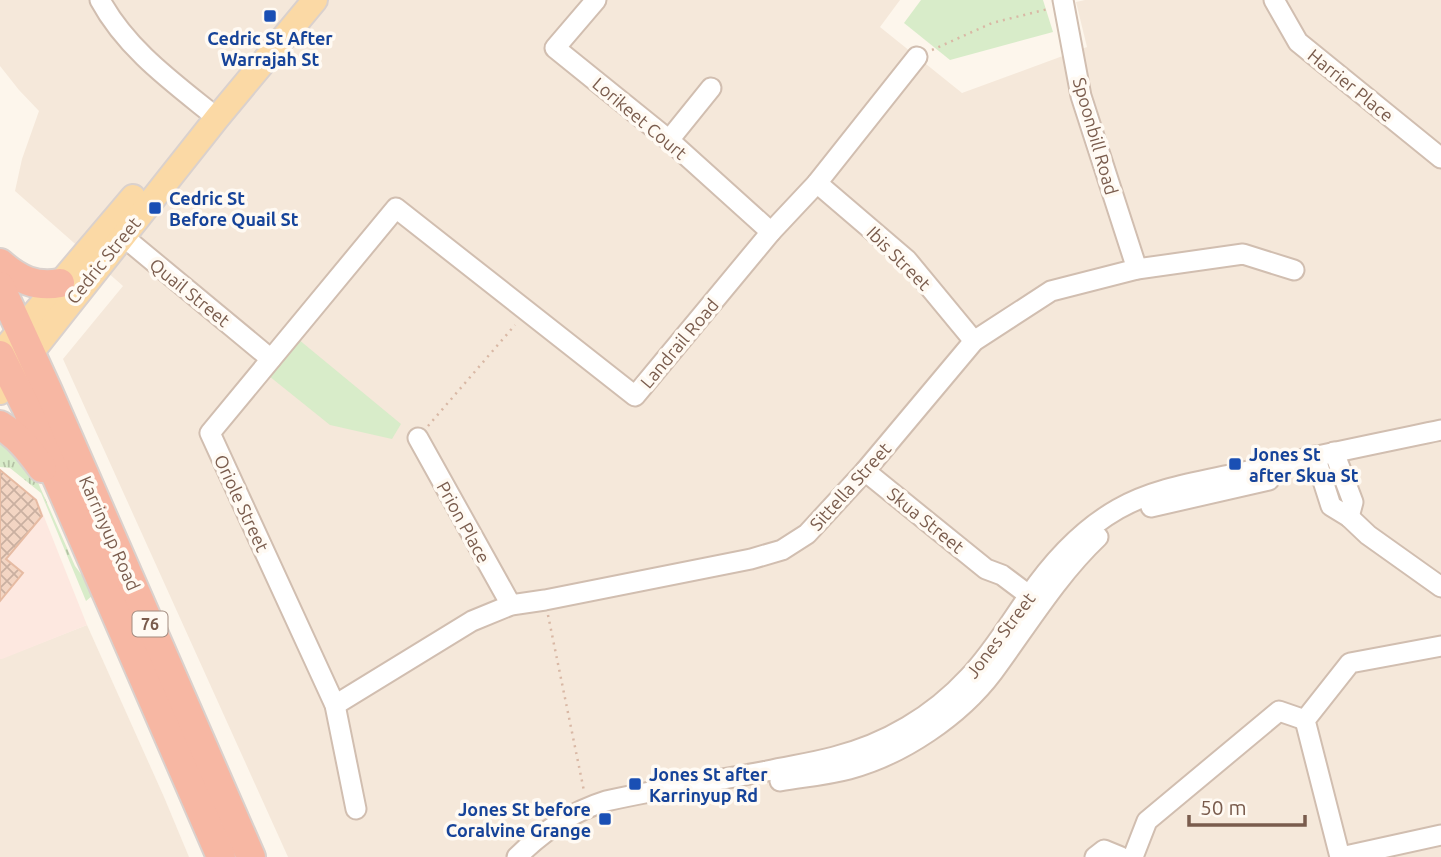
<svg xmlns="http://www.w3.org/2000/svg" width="1441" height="857" viewBox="0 0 1441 857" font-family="Ubuntu,sans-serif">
<defs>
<pattern id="grass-tufts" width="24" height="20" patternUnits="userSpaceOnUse" patternTransform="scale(1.75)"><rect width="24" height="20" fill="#d8ecc9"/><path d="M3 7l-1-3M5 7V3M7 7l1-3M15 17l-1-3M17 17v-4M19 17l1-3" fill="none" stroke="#b4c2a5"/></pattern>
<pattern id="building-cross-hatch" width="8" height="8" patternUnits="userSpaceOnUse" patternTransform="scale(1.75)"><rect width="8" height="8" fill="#f3d5c3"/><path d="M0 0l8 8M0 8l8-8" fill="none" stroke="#cab0a1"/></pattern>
</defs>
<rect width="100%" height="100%" fill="#fdf6ec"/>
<g fill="#f5e8da">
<path d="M 0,0 L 900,0 L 880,27 L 962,93 L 1087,47 L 1076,2 L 1085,0 L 1441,0 L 1441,857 L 288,857 L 63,359 L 123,286 L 15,191 L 22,159 L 39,111 L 19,90 L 0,66 Z"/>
<path d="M 87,625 L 164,797 L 189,857 L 0,857 L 0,659 Z"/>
</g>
<path fill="#fde8e0" d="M 0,474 L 6,474 L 37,499 L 87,625 L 2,659 L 0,659 Z"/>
<path fill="url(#grass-tufts)" d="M 0,438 L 32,469 L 75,566 L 92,589 L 92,596 L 86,601 L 41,493 L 10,468 L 0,467 Z"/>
<g fill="#d8ecc9">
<path d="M 921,0 L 1043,0 L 1053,32 L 950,60 L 904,23 Z"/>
<path d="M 298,339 L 401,424 L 392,439 L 330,425 L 269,376 Z"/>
</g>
<path fill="url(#building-cross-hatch)" stroke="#e6bba3" stroke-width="2" d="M 0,470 L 36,500 L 42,516 L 6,559 L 23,573 L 0,601 Z"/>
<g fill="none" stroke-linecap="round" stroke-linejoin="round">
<g stroke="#d1beb0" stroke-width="23">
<g id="minor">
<path d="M 100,0 C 127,50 174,83 217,118"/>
<path d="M 596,0 L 555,48 L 669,140 L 771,232"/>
<path d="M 1063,0 L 1081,96 L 1137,269"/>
<path d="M 1274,0 L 1298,42 L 1441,158"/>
<path d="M 669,140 L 711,88"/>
<path d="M 817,183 L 907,260 L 974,341"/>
<path d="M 113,228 L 271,359"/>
<path d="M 418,438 L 511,605"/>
<path d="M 1334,452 L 1353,502 L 1349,517"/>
<path d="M 1315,456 L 1331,506 L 1349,517 L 1368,535 L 1441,587"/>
<path d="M 865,471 L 986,569 L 1002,575 L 1038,602"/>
<path d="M 1151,507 L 1269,480"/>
<path d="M 335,705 L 472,621 L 511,605 L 545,600 L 751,559 L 782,550 L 807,534 L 865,471 L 974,341 L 1051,291 L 1137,269 L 1243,254 L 1294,270"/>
<path d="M 780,781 C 803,777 826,775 849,769 C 902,755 960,716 993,672 C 1027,626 1057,576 1098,537"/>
<path d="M 356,809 L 335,705 L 210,433 L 396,208 L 635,396 L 771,232 L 817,183 L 917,57"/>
<path d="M 517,857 C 543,831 571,812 606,801 C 659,789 714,781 767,771 C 789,766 812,763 834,757 C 886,744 933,716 969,677 C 992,653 1009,624 1028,597 C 1052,562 1081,530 1118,509 C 1155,488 1198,482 1239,473 C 1306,458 1374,444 1441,430"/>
<path d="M 1095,857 L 1104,850 L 1121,857"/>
<path d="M 1133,857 L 1147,821 L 1279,711 L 1305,720"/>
<path d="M 1340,857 L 1305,720 L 1350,663 L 1441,646"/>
<path d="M 1341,857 L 1441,835"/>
</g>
</g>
<g stroke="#dad1cd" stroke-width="28">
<g id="major">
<path d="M 0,354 L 133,197"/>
<path d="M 0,392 L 217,118 L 315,0"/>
</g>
</g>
<g stroke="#dad1cd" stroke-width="32">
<g id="highway">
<path d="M 0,263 C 18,279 36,288 60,283"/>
<path d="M 0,286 L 48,391 L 251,857"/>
<path d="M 0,355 L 26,407 L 221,857"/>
<path d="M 0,425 C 19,437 29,450 42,468"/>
</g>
</g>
<g stroke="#d9b8a5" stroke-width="2.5" stroke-dasharray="2 5" stroke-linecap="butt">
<path d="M 932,50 L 992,23 L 1048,9"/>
<path d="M 428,426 L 515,325"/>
<path d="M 548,615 L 584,791"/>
</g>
<use href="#minor" stroke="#fff" stroke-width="19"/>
<use href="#major" stroke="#fbd9a5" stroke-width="24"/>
<use href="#highway" stroke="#f7b7a3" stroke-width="28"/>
</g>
<g fill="#1a4fb4" stroke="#fffaf3" stroke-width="2.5">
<rect x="263" y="9" width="14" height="14" rx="3.5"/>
<rect x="148" y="201" width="14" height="14" rx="3.5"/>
<rect x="1228" y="457" width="14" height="14" rx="3.5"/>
<rect x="628" y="777" width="14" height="14" rx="3.5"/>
<rect x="598" y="812" width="14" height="14" rx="3.5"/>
</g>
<g text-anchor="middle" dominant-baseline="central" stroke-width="7" stroke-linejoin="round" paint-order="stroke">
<rect fill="#fffaf3" stroke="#a28b7f" stroke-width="2" x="132.5" y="611.5" width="35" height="25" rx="5"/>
<g font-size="16" font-weight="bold" fill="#7a5c4d">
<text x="150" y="624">76</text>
</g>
<g font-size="18" font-weight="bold" fill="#164399" stroke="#fffaf3" text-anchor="start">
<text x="270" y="38" text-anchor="middle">Cedric St After<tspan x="270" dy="21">Warrajah St</tspan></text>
<text x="169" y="198">Cedric St<tspan x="169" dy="21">Before Quail St</tspan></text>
<text x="1249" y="454">Jones St<tspan x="1249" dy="21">after Skua St</tspan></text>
<text x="649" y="774">Jones St after<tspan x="649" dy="21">Karrinyup Rd</tspan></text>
<text x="591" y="809" text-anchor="end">Jones St before<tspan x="591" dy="21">Coralvine Grange</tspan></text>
</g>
<g font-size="18" fill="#7a5c4d" stroke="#fffaf3">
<text transform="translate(1351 85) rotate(39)">Harrier Place</text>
<text transform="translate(640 118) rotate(40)">Lorikeet Court</text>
<text transform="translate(1096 136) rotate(74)">Spoonbill Road</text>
<text transform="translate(899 258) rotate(45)">Ibis Street</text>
<text transform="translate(103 260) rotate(-51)">Cedric Street</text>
<text transform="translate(190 292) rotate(39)">Quail Street</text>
<text transform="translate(679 343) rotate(-50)">Landrail Road</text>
<text transform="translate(850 486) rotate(-48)">Sittella Street</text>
<text transform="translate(242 503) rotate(65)">Oriole Street</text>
<text transform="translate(926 520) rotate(39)">Skua Street</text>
<text transform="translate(464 522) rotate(61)">Prion Place</text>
<text transform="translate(110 533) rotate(66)">Karrinyup Road</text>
<text transform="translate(1000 635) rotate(-53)">Jones Street</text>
</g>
</g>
<path d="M1189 815v10h116v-10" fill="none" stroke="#7a5c4d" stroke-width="3.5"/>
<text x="1200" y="815" font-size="21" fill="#7a5c4d" stroke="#fffaf3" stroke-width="5" paint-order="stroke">50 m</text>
</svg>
